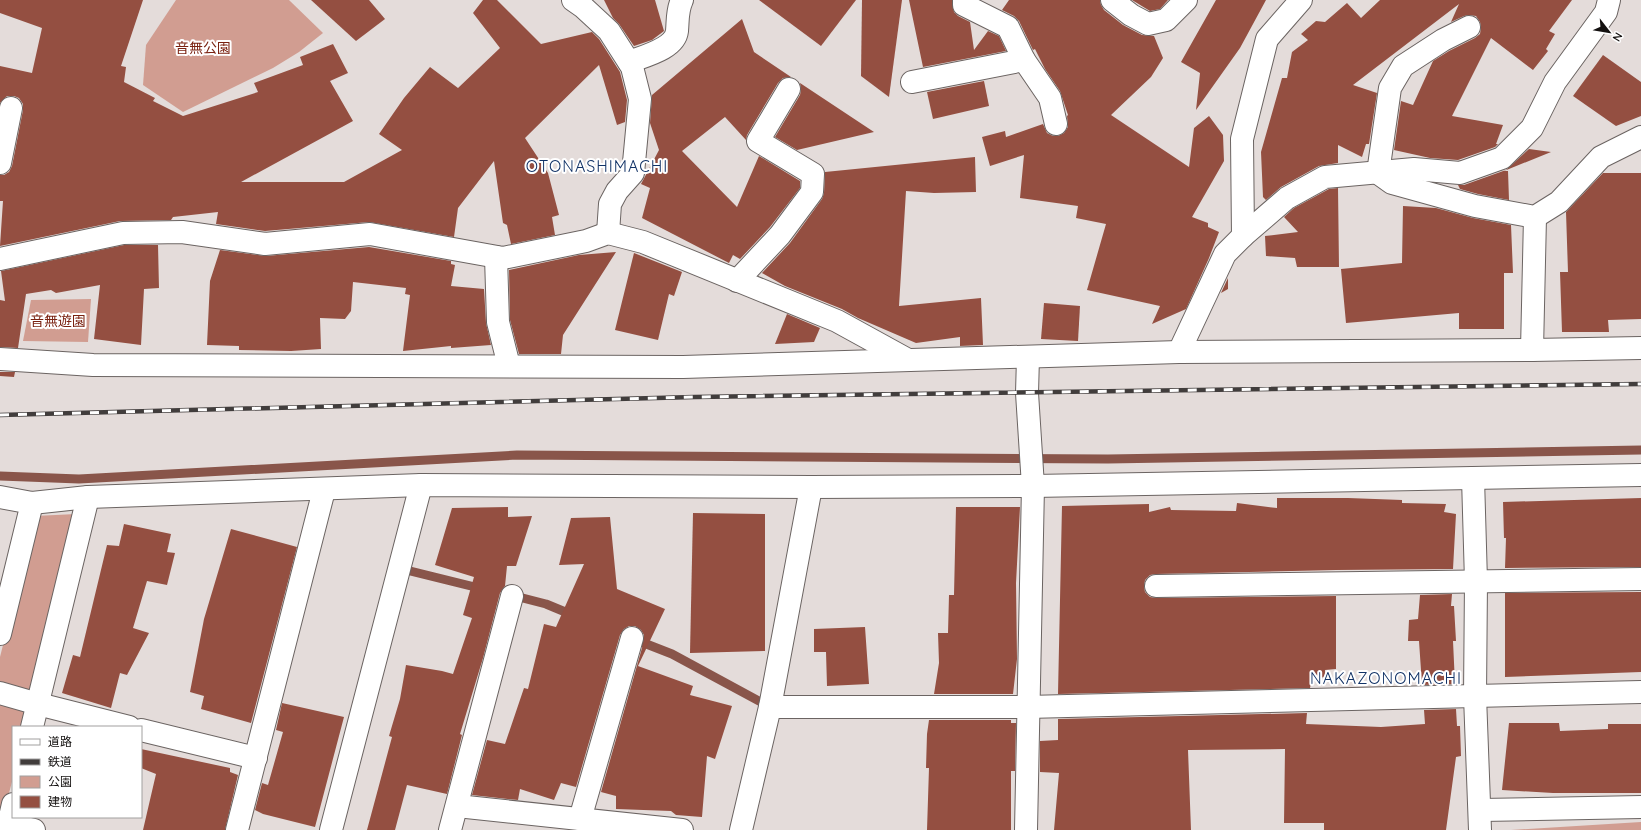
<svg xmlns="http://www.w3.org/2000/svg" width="1641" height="830" viewBox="0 0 1641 830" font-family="Quicksand,'Noto Sans JP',sans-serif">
<rect width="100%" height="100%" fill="#e4dcda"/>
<g fill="#d19d91">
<path d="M 176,0 L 289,0 L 323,33 L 299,52 L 273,68 L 183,112 L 143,85 L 146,45 Z"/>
<path d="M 91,299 L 88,342 L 23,341 L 31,300 Z"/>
<path d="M 76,514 L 34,697 L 0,686 L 0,657 L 35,516 Z"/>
<path d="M 0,700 L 31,709 L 26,727 L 13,727 L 13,778 L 0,827 Z"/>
<path d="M 1641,822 L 1641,830 L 1511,830 Z"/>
</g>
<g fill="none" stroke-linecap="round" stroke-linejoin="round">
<g stroke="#89554a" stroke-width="9">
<path d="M 0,476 L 79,479 L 517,455 L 1108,459 L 1641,450"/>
<path d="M 398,568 L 483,589"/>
<path d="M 511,595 L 546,604 L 575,616"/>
<path d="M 631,638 L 672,654 L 770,707"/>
</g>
</g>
<g fill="#944f41">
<path d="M 0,0 L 143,0 L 121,66 L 126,67 L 124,82 L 155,98 L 153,101 L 183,116 L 258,92 L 254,83 L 303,65 L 300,57 L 333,44 L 348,73 L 330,81 L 353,121 L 241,182 L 344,182 L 402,150 L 379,134 L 404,98 L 430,67 L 458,88 L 500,48 L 473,13 L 483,0 L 497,0 L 541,44 L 592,32 L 599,39 L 620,72 L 627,100 L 625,122 L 617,125 L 599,65 L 525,138 L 548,173 L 559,215 L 552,217 L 555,235 L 511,244 L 507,225 L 503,223 L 494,161 L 458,208 L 454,237 L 369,222 L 265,231 L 216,224 L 218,212 L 173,217 L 171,220 L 120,221 L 0,246 L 3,201 L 0,201 L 0,175 L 4,175 L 9,172 L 12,166 L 23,110 L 23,104 L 19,98 L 14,96 L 7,96 L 0,103 L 0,66 L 32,73 L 42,28 L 0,13 Z"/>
<path d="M 311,0 L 369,0 L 385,19 L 356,41 Z"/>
<path d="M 604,0 L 655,0 L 664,31 L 652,40 L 634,46 L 619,24 L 613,18 Z"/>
<path d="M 759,0 L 856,0 L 821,46 Z"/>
<path d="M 862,0 L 902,0 L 889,97 L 861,76 Z"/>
<path d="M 909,0 L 952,0 L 954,12 L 958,16 L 970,22 L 974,50 L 988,31 L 999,36 L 1006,51 L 923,67 Z"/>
<path d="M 1009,0 L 1100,0 L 1101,5 L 1104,10 L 1123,25 L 1142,35 L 1154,36 L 1163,58 L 1151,77 L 1111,115 L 1189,167 L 1194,128 L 1209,116 L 1223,135 L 1224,161 L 1192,217 L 1208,223 L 1208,227 L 1219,232 L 1209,258 L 1186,309 L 1152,324 L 1160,306 L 1087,290 L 1106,224 L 1076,218 L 1078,206 L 1020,198 L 1024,155 L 990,166 L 982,137 L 1005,131 L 1006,137 L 1043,124 L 1047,133 L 1053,136 L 1058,136 L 1064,133 L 1068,127 L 1067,116 L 1068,115 L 1060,91 L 1045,69 L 1035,49 L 1033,50 L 1019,21 L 1014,16 L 1002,10 Z"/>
<path d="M 1132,0 L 1168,0 L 1160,9 L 1150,11 Z"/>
<path d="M 1216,0 L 1266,0 L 1240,48 L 1196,110 L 1200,73 L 1181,62 Z"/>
<path d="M 1380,0 L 1572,0 L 1549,31 L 1555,34 L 1546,49 L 1548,51 L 1533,70 L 1491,38 L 1452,116 L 1503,125 L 1496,144 L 1498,144 L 1495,147 L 1458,160 L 1430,158 L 1394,150 L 1401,101 L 1413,105 L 1433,61 L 1449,51 L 1475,38 L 1480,34 L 1481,27 L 1480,22 L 1476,16 L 1469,15 L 1464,16 L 1451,22 L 1459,4 L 1353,85 L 1377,93 L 1369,144 L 1366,144 L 1362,157 L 1338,145 L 1338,163 L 1319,166 L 1281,187 L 1266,200 L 1263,197 L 1261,152 L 1282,78 L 1287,78 L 1292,52 L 1308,40 L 1301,34 L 1316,21 L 1325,22 L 1347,3 L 1361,18 Z"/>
<path d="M 742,19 L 754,52 L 791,77 L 783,78 L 778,83 L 747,135 L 746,140 L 725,117 L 682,151 L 737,207 L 759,156 L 800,181 L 800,188 L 770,227 L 740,259 L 733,255 L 729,263 L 642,218 L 650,188 L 641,184 L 659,150 L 650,123 L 652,95 Z"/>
<path d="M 1603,55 L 1641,82 L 1641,116 L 1616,126 L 1573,96 Z"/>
<path d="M 984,81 L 989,106 L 933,119 L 927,92 Z"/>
<path d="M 800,83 L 874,132 L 797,150 L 775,137 L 800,95 L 801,90 Z"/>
<path d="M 1529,149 L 1551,152 L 1504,171 L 1508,171 L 1509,200 L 1478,194 L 1460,189 L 1458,185 L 1464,185 L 1506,170 Z"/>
<path d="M 975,157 L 976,192 L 934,193 L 906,191 L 899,306 L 981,298 L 983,345 L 960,346 L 960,337 L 916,343 L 858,318 L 842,309 L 785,286 L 762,273 L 790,243 L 822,199 L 824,193 L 825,172 Z"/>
<path d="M 1603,173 L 1641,173 L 1641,319 L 1608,320 L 1609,332 L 1562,332 L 1560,272 L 1568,272 L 1566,212 Z"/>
<path d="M 1338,188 L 1339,267 L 1297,267 L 1295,258 L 1266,256 L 1265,236 L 1298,232 L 1284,217 L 1294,208 L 1329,189 Z"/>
<path d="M 1403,206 L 1436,208 L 1473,218 L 1511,225 L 1513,273 L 1504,273 L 1504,329 L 1459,329 L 1459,313 L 1346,323 L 1341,269 L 1402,263 Z"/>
<path d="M 124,245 L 158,245 L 159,288 L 144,289 L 141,345 L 94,339 L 100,285 L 56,293 L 51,290 L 26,294 L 18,348 L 0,347 L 0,300 L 5,301 L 1,271 Z"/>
<path d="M 369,247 L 451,261 L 451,264 L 455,265 L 451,286 L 484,289 L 486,323 L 491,345 L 451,348 L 451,346 L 403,351 L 410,295 L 405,294 L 406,288 L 353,282 L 351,311 L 345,319 L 320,318 L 321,349 L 291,351 L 239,350 L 239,346 L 207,345 L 210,281 L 220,250 L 266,256 Z"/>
<path d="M 616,252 L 563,335 L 561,354 L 519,354 L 510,320 L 509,270 L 579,255 Z"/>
<path d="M 634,253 L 682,272 L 674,296 L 669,294 L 658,340 L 615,330 Z"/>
<path d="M 1228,278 L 1228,289 L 1221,293 Z"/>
<path d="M 1044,303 L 1080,306 L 1078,341 L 1041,339 Z"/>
<path d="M 787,314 L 820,328 L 814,342 L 775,344 Z"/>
<path d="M 0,372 L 15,372 L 14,377 L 0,376 Z"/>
<path d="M 1277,498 L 1348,498 L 1402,500 L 1402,503 L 1446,504 L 1444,512 L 1456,514 L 1453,569 L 1336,570 L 1156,574 L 1150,575 L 1145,580 L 1144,587 L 1145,592 L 1150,597 L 1156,598 L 1336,596 L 1336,669 L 1325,670 L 1325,677 L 1312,679 L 1310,688 L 1058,694 L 1062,506 L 1149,504 L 1149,512 L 1170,507 L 1171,510 L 1236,511 L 1237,503 L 1277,508 Z"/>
<path d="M 1641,498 L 1641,567 L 1505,568 L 1506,538 L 1504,538 L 1503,502 Z"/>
<path d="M 508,507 L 508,517 L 532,516 L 516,566 L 507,566 L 505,586 L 500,593 L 483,658 L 460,734 L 462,735 L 447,794 L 407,785 L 395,830 L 367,830 L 392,737 L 389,736 L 400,699 L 406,665 L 442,671 L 453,674 L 472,618 L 463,615 L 474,577 L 435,565 L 452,508 Z"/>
<path d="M 956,507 L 1020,507 L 1016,583 L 1017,659 L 1013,694 L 934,694 L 939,663 L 938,633 L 948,633 L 949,595 L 954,595 Z"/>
<path d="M 693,513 L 765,514 L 765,651 L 690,653 Z"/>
<path d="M 610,517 L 617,589 L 665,609 L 638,666 L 693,686 L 690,695 L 732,706 L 715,759 L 707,756 L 702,817 L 676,815 L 671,811 L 616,809 L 616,796 L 601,792 L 644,641 L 644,635 L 641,630 L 635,626 L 629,626 L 624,629 L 620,635 L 576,787 L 561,783 L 554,800 L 520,789 L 518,800 L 472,795 L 487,740 L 505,744 L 524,688 L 528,689 L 544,624 L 556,627 L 584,564 L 559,565 L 571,518 Z"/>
<path d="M 124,524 L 171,534 L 167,552 L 175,553 L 167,585 L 147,581 L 133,628 L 149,633 L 127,675 L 120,673 L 111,708 L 62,693 L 73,655 L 80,657 L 107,545 L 119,546 Z"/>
<path d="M 231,529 L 297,547 L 251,723 L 201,709 L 204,696 L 190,692 L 204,619 Z"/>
<path d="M 1641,592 L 1641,672 L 1505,677 L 1505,593 Z"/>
<path d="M 1452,594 L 1451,606 L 1454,606 L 1456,641 L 1453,641 L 1455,684 L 1422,685 L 1419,641 L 1408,641 L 1409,620 L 1418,619 L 1420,595 Z"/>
<path d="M 865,627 L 869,684 L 827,686 L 826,652 L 814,652 L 814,629 Z"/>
<path d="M 282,703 L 344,717 L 315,827 L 263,814 L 255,810 L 262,783 L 268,785 L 283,732 L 276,730 Z"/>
<path d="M 1456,709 L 1457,726 L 1460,726 L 1461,756 L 1456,757 L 1446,830 L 1324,830 L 1324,823 L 1284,823 L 1285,749 L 1188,750 L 1191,830 L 1054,830 L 1059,773 L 1040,772 L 1040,741 L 1058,740 L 1058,719 L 1307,713 L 1306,724 L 1381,727 L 1425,724 L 1424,710 Z"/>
<path d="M 929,720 L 1011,720 L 1011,723 L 1016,723 L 1015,771 L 1011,771 L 1011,830 L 927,830 L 929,768 L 926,768 L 927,734 Z"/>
<path d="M 1509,723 L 1559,723 L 1560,731 L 1608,729 L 1608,724 L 1641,724 L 1641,793 L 1553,793 L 1502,790 Z"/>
<path d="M 141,749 L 230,768 L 230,772 L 238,775 L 225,830 L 143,830 L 156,774 L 141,768 Z"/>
</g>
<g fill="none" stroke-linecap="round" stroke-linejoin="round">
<g stroke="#6b6462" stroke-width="24">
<g id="minor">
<path d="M 573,0 L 583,7 L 609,31 L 632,67 L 640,99 L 633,173 L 617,191 L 610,204 L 608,233"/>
<path d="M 964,0 L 964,5 L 1008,27 L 1024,60 L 1050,98 L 1056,124"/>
<path d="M 1112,0 L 1131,15 L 1148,24 L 1166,20 L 1186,0"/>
<path d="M 1469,27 L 1443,40 L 1403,66 L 1390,88 L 1378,173 L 1392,183 L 1475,206 L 1535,217 L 1559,202 L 1601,157 L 1641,137"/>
<path d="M 629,62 C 644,56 675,49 677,31 C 678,20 677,10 682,0"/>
<path d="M 912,82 L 1024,60"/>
<path d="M 0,163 L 11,108"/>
<path d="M 1243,236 L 1242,139 L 1267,39 L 1301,0"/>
<path d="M 496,257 L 498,322 L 509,366"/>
<path d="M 0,259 L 123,233 L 182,232 L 265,244 L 370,234 L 503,258 L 586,241 L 608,233 L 643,242 L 837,321 L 908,360"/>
<path d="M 737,281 L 780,235 L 812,192 L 813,174 L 758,141 L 789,89"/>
<path d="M 1532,350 L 1535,217"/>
<path d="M 1179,352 L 1225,254 L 1243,236 L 1287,198 L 1325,177 L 1414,169 L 1460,173 L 1502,158 L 1532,128 L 1555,82 L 1606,12 L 1609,0"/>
<path d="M 1473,478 L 1476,581 L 1475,696 L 1480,830"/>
<path d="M 0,497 L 32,503 L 88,497 L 421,485 L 811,487 L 1033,486 L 1641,475"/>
<path d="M 1156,586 L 1641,579"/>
<path d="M 0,634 L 32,503"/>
<path d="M 0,693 L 38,704 L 129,727"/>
<path d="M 770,707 L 1027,707 L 1641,692"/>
<path d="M 32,727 L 88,497"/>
<path d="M 141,730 L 256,758"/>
<path d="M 457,806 L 682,830"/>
<path d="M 1481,810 L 1641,807"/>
<path d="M 580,819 L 632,638"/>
<path d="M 8,824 L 34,830"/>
<path d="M 7,830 L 13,804"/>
<path d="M 237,830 L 324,490"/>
<path d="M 331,830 L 421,485"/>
<path d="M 450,830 L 512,596"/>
<path d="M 741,830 L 770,707 L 811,487"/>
<path d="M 1026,830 L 1033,486 L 1027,393 L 1028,357"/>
</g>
</g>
<g stroke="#6b6462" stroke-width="24">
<path id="tertiary" d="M 0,359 L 93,365 L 683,367 L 1179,352 L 1532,350 L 1641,348"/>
</g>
<use href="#minor" stroke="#fff" stroke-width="22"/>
<use href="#tertiary" stroke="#fff" stroke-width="22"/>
<g stroke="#413d3c" stroke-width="4.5">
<path id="rail" d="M 0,415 L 695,397 L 1641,384"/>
</g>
<use href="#rail" stroke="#fff" stroke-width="3" stroke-dasharray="9" stroke-linecap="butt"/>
</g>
<g text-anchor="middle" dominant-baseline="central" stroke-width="4" stroke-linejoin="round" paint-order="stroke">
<g font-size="14" fill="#7a2211" stroke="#fff">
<text x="203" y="48">音無公園</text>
<text x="58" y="321">音無遊園</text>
</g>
<g font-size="16" letter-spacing="1" fill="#113266" stroke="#fff">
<text x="597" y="166">OTONASHIMACHI</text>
<text x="1386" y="678">NAKAZONOMACHI</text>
</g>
</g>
<rect x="12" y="726" width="130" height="92" fill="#ffffff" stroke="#a1a09f"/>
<rect x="20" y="739" width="20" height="6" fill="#ffffff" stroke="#a1a09f"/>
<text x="48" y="746" font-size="12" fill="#141110">道路</text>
<rect x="20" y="759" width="20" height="6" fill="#413d3c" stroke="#a1a09f"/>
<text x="48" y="766" font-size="12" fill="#141110">鉄道</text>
<rect x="20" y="776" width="20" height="12" fill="#d19d91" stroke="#a1a09f"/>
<text x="48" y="786" font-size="12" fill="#141110">公園</text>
<rect x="20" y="796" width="20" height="12" fill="#944f41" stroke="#a1a09f"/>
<text x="48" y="806" font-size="12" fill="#141110">建物</text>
<g transform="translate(1609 32) rotate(121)" stroke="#ffffff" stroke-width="3" paint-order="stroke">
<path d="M0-3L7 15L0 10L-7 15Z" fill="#141110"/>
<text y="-6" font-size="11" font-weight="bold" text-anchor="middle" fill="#141110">N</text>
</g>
</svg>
